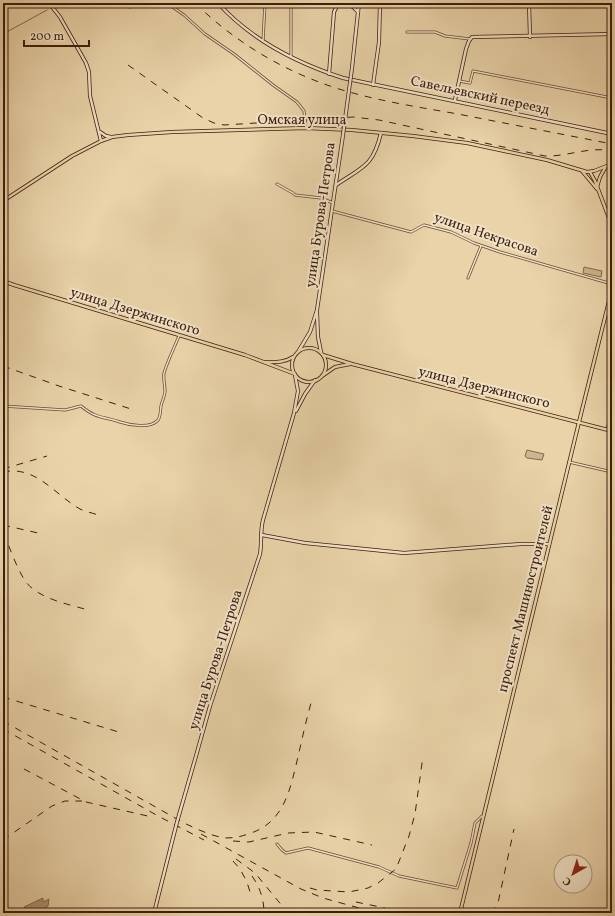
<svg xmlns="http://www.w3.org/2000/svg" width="615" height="916" viewBox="0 0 615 916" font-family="Vollkorn,serif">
<rect width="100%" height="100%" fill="#ead3a9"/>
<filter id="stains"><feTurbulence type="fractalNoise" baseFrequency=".005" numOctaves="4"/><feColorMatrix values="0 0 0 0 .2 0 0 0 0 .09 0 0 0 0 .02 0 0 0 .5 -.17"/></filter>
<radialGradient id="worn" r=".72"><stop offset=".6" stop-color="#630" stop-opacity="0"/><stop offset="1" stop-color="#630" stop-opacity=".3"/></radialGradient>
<g fill="#ccb48f" stroke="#84684e">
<path d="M 584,267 L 602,271 L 601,277 L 583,273 Z"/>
<path d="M 527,450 L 544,454 L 542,460 L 527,458 L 525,456 Z"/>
</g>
<path fill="#af9574" stroke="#81654b" d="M 43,898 L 43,902 L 49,899 L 48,906 L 38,913 L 23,913 L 26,910 L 24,907 Z"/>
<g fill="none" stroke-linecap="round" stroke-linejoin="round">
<g stroke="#81654b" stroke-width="1">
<path d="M 55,5 L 60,3"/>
<path d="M 3,34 L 47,10"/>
</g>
<g stroke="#684a35" stroke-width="3">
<g id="street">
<path d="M 167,3 L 184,15 L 205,34 L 234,54 L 273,85 L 297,102 L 304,111 L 306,128"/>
<path d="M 130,7 L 132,3"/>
<path d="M 407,32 L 435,32 L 445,36 L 470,39"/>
<path d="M 263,41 L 265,3"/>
<path d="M 291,57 L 291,3"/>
<path d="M 459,81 L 470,83 L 473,71 L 612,98"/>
<path d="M 277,184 L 293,193 L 295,195 L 321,198 L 333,203"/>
<path d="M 332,211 L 411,232 L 424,225 L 451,232 L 474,243 L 500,252 L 612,284"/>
<path d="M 468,278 L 481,246"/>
<path d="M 3,406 L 65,410 L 81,406 C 97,419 102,416 120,422 C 129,425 151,429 158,420 C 161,416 160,411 161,406 C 162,401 165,396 165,391 C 165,385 163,379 164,373 C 168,360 174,348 179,336"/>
<path d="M 607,429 L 611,416 L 612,391"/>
<path d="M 569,462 L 612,472"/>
<path d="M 277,844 L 282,850 L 286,853 L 308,848 L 379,867 L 399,876 L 457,888 L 471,843 L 475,823 L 482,816"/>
</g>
</g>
<g stroke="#3c1d0e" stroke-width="4">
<g id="secondary">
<path d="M 49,3 L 60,17 L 86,63 L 89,72 L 90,96 L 101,141"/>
<path d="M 218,3 C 251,40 297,63 343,78 L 612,134"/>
<path d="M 529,3 L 530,37"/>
<path d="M 339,5 C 349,3 352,5 358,12"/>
<path d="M 352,68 L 359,3"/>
<path d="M 329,74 L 334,12 L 337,6 L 341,3"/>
<path d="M 373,85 L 379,42 L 380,3"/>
<path d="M 455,100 L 466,49 L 469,41 L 472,37 L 612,34"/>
<path d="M 100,132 L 106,136 L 111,137"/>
<path d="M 336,185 C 362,167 373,167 381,133"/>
<path d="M 317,313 L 318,337 L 321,352"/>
<path d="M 298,352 L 310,332 L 317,310 L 342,142"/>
<path d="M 296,411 L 305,394 L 315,380"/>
<path d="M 262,535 L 305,543 L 404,553 L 521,544 L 549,544"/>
<path d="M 196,756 L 210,706 L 260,554 C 262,543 260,531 263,520 L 294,413 L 298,391 L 295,375"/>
</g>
</g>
<g stroke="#3c1d0e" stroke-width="4">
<g id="primary">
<path d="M 582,171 L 597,189"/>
<path d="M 590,172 L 595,181 L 612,226"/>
<path d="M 597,187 L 600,177 L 605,168"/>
<path d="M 3,201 L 72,156 L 101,141 L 112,137 L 128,135 L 172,132 L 306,128 L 352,130 L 413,136 L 467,143 L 547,160 L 587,172 L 594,171 L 612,164"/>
<path d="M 3,281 L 14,285 L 245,355 L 295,374"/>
<circle cx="309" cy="365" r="17"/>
<path d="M 323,355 L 352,364 L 612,431"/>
<path d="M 264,362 C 275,362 284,363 293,357"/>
<path d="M 322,376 L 335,367 L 350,364"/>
<path d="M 460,913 L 579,422 L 612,289"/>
</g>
</g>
<use href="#street" stroke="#f1e2c7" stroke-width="1.5"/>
<use href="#secondary" stroke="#f1e2c7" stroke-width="2.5"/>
<use href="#primary" stroke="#ead3a9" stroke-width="2.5"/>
<g stroke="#3c1d0e" stroke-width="1" stroke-dasharray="7 7" stroke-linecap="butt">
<path d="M 195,3 C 236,43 285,72 339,89 C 378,101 418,107 458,114 C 509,124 561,134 612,144"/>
<path d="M 128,65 L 203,118 L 214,123 L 224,125 L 353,117 L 379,120 L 545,156 C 567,157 589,146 612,151"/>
<path d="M 3,366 L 59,386 L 131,409"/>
<path d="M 3,469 L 47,456"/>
<path d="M 3,472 C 36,465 55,495 80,509 C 86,512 93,513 98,515"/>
<path d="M 3,525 L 38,533"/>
<path d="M 3,533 C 11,549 16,568 26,582 C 39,599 68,604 88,610"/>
<path d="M 3,697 L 122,733"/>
<path d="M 3,721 L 184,823 C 197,829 211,836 225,838 C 233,838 240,837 248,834 C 285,823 290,789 298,757 C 302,739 306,721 311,703"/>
<path d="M 3,729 L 160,817 L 204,840"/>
<path d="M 24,769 L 86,802 L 152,817"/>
<path d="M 201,834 L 301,889 L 323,898 L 377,913"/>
<path d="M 3,840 L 52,806 L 65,801 L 82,801"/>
<path d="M 233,841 L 249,842 L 288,833 L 314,832 L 372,845"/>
<path d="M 236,859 L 255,873 L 288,913"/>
<path d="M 233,861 C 241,869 247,880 250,892"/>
<path d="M 252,876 C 260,887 264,900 264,913"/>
<path d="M 310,888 L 317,890 L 349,892 L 368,888 L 378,883 L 396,869 L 409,836 L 415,814 L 423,756"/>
<path d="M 356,902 L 385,908"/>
<path d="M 491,913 L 498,903 L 514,829"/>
</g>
<g stroke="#3c1d0e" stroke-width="4" stroke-linecap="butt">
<g id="secondary-bridge">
<path d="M 342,142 L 352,68"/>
<path d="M 154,913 L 177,822 L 196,756"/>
</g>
</g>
<use href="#secondary-bridge" stroke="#f1e2c7" stroke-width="2.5"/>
</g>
<g text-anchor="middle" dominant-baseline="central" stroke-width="4" stroke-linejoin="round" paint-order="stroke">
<g font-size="14" fill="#3c1d0e" stroke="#f1e2c7">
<text transform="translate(480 96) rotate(12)">Савельевский переезд</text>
<text x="302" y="120">Омская улица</text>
<text transform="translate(321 215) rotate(-82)">улица Бурова-Петрова</text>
<text transform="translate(486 235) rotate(19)">улица Некрасова</text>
<text transform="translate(135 312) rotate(17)">улица Дзержинского</text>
<text transform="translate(484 388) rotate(14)">улица Дзержинского</text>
<text transform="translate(526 599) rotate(-76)">проспект Машиностроителей</text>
<text transform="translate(216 660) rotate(-72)">улица Бурова-Петрова</text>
</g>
</g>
<rect width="615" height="916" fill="none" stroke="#ead3a9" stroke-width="16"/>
<rect x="4" y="4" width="607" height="908" fill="none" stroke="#3c1d0e" stroke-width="2"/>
<rect x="8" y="8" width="599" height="900" fill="none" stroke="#3c1d0e"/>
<g transform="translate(573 874) rotate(219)"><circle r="19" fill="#f1e2c7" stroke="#a9937d"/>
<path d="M0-3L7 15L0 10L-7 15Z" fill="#8f2418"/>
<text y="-6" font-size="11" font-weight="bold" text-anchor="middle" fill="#3c1d0e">С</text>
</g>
<path d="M24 40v6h65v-6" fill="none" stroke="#3c1d0e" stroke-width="2"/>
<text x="30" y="40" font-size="12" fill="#3c1d0e" stroke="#f1e2c7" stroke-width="3" paint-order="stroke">200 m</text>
<rect width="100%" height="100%" filter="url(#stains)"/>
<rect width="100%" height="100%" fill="url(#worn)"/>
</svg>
